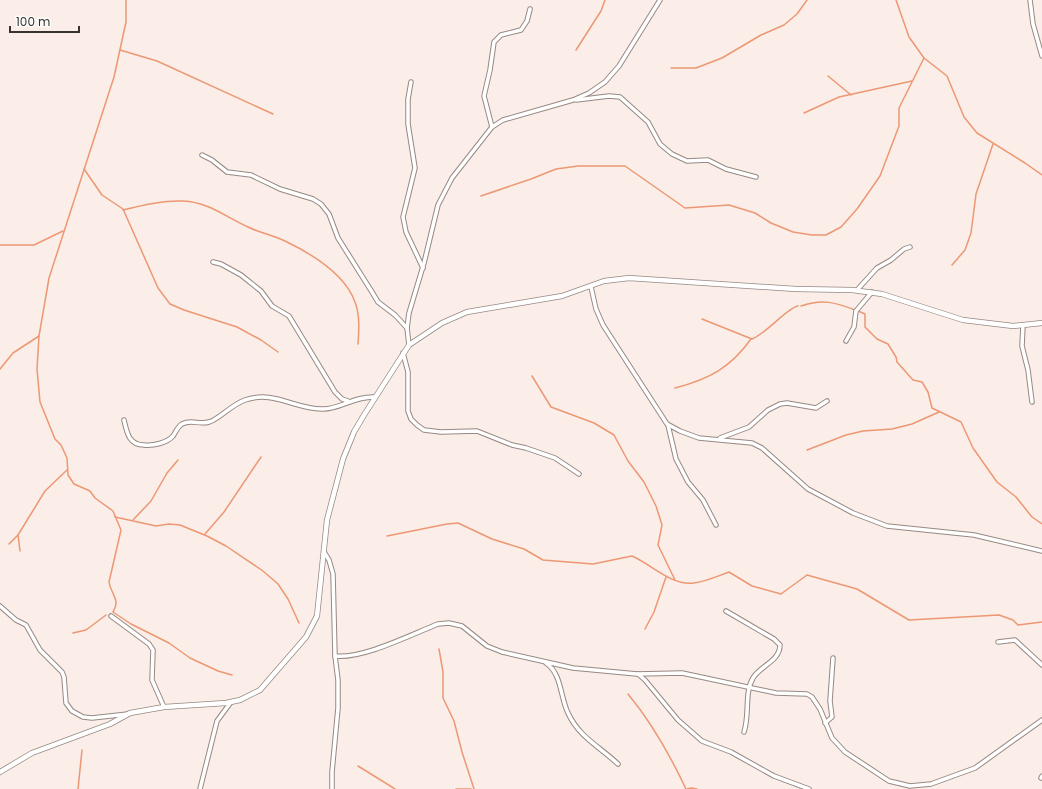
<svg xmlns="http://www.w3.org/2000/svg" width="1042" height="789" viewBox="0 0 1042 789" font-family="Poppins,sans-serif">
<rect width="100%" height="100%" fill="#fbede7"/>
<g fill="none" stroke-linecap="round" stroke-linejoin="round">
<g stroke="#ec9874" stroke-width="1.5">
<path d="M 126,0 L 126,22 L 114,77 L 49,278 L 39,336 L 37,369 L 40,402 L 55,439 L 61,445 L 67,458 L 68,475 L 74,484 L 90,491 L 95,498 L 113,511 L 121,530 L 109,582 C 111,595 121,599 113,612 L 131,624 L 169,643 L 190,658 L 218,671 L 232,675"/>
<path d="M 896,0 L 909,37 L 924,58 L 947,76 L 964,117 L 977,133 L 1025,163 L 1042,175"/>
<path d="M 120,50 L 157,61 L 273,114"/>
<path d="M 576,50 L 601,11 L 605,0"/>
<path d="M 671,68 L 696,68 L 722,58 L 761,35 L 784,25 L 797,14 L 807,0"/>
<path d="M 828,76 L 851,95"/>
<path d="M 804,113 L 839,97 L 912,81"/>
<path d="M 84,169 L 102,195 L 123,209 L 158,288 L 170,304 L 184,310 L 237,327 L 261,340 L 278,352"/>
<path d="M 481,196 L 531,179 L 556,169 L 578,166 L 625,166 L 685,208 L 729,205 L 755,213 L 771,223 L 793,232 L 812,235 L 826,235 L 841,227 L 857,209 L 880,176 L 899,126 L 899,108 L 924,58"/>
<path d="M 123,210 C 142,205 164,200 183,201 C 208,202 226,217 248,227 C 260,233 273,235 285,241 C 310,253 345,274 355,302 C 360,315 359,330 358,344"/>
<path d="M 0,245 L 34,245 L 63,231"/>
<path d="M 952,265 L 965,250 L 971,233 L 976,194 L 993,144"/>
<path d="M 801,306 C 822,299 835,302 855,310"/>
<path d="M 858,311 L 865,314 L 865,327 L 877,339 L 888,344 L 896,357 L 897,362 L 913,380 L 922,382 L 928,392 L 932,408 L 961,422 L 973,448 L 997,482 L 1016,497 L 1032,517 L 1042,524"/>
<path d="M 702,319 L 752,339 C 767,333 788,307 798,306"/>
<path d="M 0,369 L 13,353 L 39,336"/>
<path d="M 532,376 L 551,407 L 594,423 L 614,435 L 628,461 L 644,482 L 656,506 L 662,525 L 658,545 L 675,580"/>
<path d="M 675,388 C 710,379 731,367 751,339"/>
<path d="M 807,450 L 846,435 L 863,431 L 892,429 L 912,424 L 939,412"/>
<path d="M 115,517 L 156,526 L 169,524 L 180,525 L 207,536 L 226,546 L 263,571 L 278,584 L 288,599 L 299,623"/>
<path d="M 133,520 L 151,501 L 167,473 L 178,460"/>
<path d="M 205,534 L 224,512 L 261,457"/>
<path d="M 18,535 L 20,551"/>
<path d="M 387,536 L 447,524 L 458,523 L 492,539 L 524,549 L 543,560 L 593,564 L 632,556 C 651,564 671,586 694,583 C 705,582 718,576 729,572 L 752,586 L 781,594 L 807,575 L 857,589 L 909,620 L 999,615 L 1013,620 L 1018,625 L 1042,622"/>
<path d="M 9,544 L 18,535 L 45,491 L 67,470"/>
<path d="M 645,629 L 654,612 L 666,577"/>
<path d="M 73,633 L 86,630 L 106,615"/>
<path d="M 439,649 L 443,672 L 443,698 L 454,721 L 462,752 L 474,789"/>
<path d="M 628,694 C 652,723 670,755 686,789"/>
<path d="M 358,766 L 395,789"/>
<path d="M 78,789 L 82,750"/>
<path d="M 456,789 L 471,789"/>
<path d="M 687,789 L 691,788 L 697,789"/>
</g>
<g stroke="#968984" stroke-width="5.5">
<g id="minor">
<path d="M 1030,0 L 1033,24 L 1042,56"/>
<path d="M 411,82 L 408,99 L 408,124 L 415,168 L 403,217 L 406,232 L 423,268"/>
<path d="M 576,100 L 609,96 L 620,97 L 648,122 L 660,144 L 672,154 L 687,161 L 708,160 L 726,169 L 756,177"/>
<path d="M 492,127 L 484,96 L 490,70 L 494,42 L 501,35 L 521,30 L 527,21 L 530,9"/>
<path d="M 202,155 L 212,160 L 227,172 L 251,175 L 280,189 L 313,199 L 321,204 L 329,214 L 338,238 L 372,292 L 378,302 L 395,315 L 407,328"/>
<path d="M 213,262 L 221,264 L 241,275 L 261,291 L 272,306 L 289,316 L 335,392 L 342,399 L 348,401"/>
<path d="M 591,287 L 596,309 L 603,325 L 667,424 L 680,431 L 699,438 L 752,443 L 762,448 L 808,489 L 853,513 L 887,526 L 974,535 L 1042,551"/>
<path d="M 857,290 L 877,268 L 891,260 L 904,249 L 910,247"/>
<path d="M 1023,325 L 1022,346 L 1028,370 L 1032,402"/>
<path d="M 846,341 L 854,327 L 856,311 L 872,292"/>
<path d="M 409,345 L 407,328 L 409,313 L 424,263 L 438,205 L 452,178 L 492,127 L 503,120 L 573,100 L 589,93 L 605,82 L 619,66 L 660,0"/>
<path d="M 403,353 L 408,372 L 408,411 L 411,419 L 417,425 L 424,430 L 441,432 L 477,431 L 512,445 L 526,448 L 555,458 L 579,474"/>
<path d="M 124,420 C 127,433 129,445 144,445 C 153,446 167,443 173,436 C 176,432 177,427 182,424 C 191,419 199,425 209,422 C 218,420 231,405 245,400 C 274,390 294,409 322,409 C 339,410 354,396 375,397"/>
<path d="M 668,425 L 676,459 L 688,482 L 703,500 L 716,525"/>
<path d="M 720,438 L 749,427 L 768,410 L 780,404 L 787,403 L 816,408 L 827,401"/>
<path d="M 324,552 L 329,560 L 333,574 L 335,656 L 338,680 L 338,708 L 332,772 L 332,789"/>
<path d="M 0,606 L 16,620 L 26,625 L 40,650 L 62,672 L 64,677 L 66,703 L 72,711 L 83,717 L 92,718 L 128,714"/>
<path d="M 726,611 L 774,639 L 780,645 C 780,661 760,666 753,678 C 744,693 750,714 744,732"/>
<path d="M 111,616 L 149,644 L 153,650 L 152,680 L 164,707"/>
<path d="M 998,642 L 1015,640 L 1042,665"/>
<path d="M 335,656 C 363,659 410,635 438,624 L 449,623 L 462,626 L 487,646 L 502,652 L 573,668 L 637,674 L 682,673 L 776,693 L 807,694 L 812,697 L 820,709 L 832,738 L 845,752 L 889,781 L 910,786 L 931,784 L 975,768 L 1042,720"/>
<path d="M 546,663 C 562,674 560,697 568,713 C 579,737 599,746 618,764"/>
<path d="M 638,674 L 645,680 L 678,720 L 702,741 L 731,752 L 774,776 L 809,789"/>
<path d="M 825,723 L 832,717 L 830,701 L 833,658"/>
<path d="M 1041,778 L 1042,776"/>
<path d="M 200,789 L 217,721 L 231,702"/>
</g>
</g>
<g stroke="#968984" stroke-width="6">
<path id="tertiary" d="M 0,772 L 32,753 L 110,724 L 130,713 L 164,707 L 226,703 L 240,700 L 260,690 L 306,637 L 317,616 L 327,520 L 343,459 L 354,432 L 364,415 L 409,345 L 442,323 L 467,312 L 562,296 L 604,281 L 629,278 L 796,289 L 852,290 L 882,294 L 963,320 L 1013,326 L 1042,323"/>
</g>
<use href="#minor" stroke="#fff" stroke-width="3.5"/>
<use href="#tertiary" stroke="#fff" stroke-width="4.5"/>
</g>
<path d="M10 26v6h69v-6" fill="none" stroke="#383330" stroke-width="2"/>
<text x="16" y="26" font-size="12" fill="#383330" stroke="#fdfdfd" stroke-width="3" paint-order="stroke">100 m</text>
</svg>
